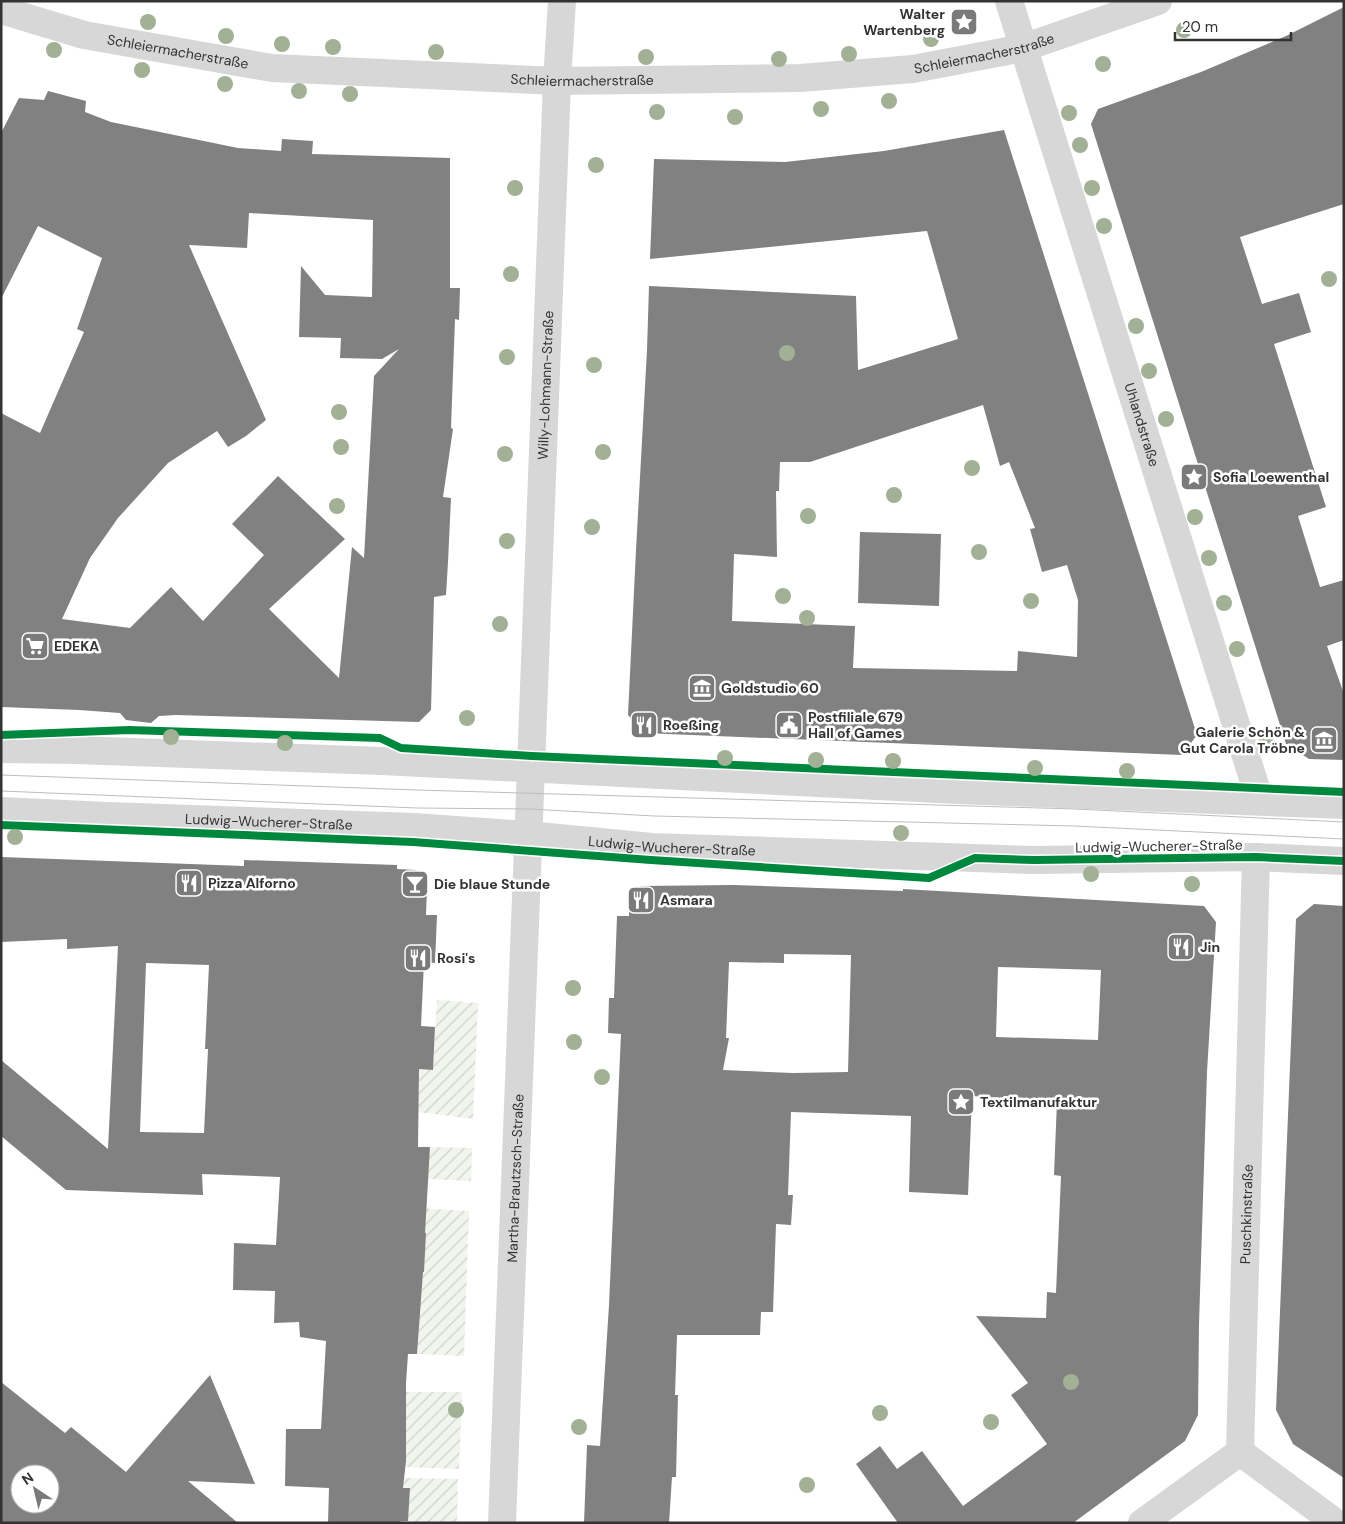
<svg xmlns="http://www.w3.org/2000/svg" width="1345" height="1524" viewBox="0 0 1345 1524" font-family="'DM Sans',sans-serif">
<defs>
<pattern id="garden-furrows" width="10" height="10" patternUnits="userSpaceOnUse" patternTransform="scale(1.25)"><rect width="10" height="10" fill="#f1f5ed"/><path d="M-1 1l2-2M0 10L10 0M9 11l2-2" fill="none" stroke="#cfd2cc"/></pattern>
</defs>
<rect width="100%" height="100%" fill="#fff"/>
<g fill="url(#garden-furrows)">
<path d="M 437,1000 L 478,1003 L 473,1119 L 418,1112 L 419,1069 L 433,1070 Z"/>
<path d="M 430,1147 L 472,1148 L 471,1181 L 428,1179 Z"/>
<path d="M 417,1208 L 469,1211 L 464,1356 L 417,1354 L 419,1323 L 414,1271 L 424,1272 L 426,1233 L 415,1232 Z"/>
<path d="M 405,1392 L 462,1392 L 459,1469 L 405,1467 Z"/>
<path d="M 404,1478 L 458,1479 L 457,1523 L 400,1523 L 401,1521 L 408,1521 L 410,1489 L 403,1488 Z"/>
</g>
<g fill="#818181" fill-rule="evenodd">
<path d="M 1344,7 L 1344,204 L 1240,237 L 1262,304 L 1299,293 L 1311,332 L 1274,344 L 1326,507 L 1298,516 L 1320,587 L 1344,580 L 1344,640 L 1327,646 L 1344,694 L 1344,760 L 1309,759 L 1286,744 L 1091,124 L 1098,109 L 1201,72 L 1286,36 Z"/>
<path d="M 48,91 L 86,101 L 85,112 L 111,122 L 238,148 L 281,151 L 282,139 L 313,141 L 312,154 L 450,158 L 450,288 L 460,288 L 459,320 L 455,319 L 451,428 L 453,429 L 443,497 L 451,498 L 448,562 L 446,595 L 434,597 L 431,710 L 419,722 L 176,715 L 159,716 L 151,723 L 126,720 L 120,713 L 79,710 L 1,707 L 1,413 L 40,433 L 84,332 L 77,329 L 102,258 L 38,226 L 1,299 L 1,133 L 19,98 L 44,100 ZM 249,213 L 373,220 L 372,297 L 325,295 L 301,266 L 299,337 L 341,338 L 340,358 L 382,359 L 399,349 L 374,376 L 364,558 L 352,547 L 339,678 L 269,609 L 345,539 L 278,476 L 232,524 L 264,555 L 203,621 L 171,587 L 130,628 L 62,619 L 90,558 L 118,518 L 168,463 L 217,431 L 228,447 L 246,436 L 266,420 L 189,245 L 247,248 Z"/>
<path d="M 1004,130 L 1197,735 L 1182,755 L 644,733 L 628,715 L 636,550 L 647,350 L 649,286 L 856,296 L 858,370 L 958,339 L 927,231 L 650,259 L 654,159 L 785,162 L 884,151 ZM 983,405 L 1000,466 L 1009,462 L 1035,528 L 1030,529 L 1042,572 L 1067,565 L 1078,600 L 1077,657 L 1018,651 L 1017,671 L 853,668 L 855,626 L 732,621 L 734,554 L 777,557 L 776,491 L 779,491 L 780,462 L 810,462 Z"/>
<path d="M 860,532 L 941,534 L 939,606 L 858,603 Z"/>
<path d="M 1,857 L 244,866 L 244,860 L 397,865 L 397,869 L 416,870 L 427,888 L 426,915 L 437,915 L 435,963 L 424,962 L 421,1026 L 435,1027 L 433,1070 L 419,1069 L 418,1147 L 430,1147 L 425,1233 L 426,1233 L 424,1272 L 423,1272 L 417,1354 L 408,1354 L 406,1383 L 406,1461 L 403,1488 L 410,1488 L 408,1521 L 401,1521 L 400,1523 L 328,1523 L 329,1488 L 285,1486 L 286,1429 L 321,1429 L 326,1341 L 300,1337 L 299,1322 L 274,1323 L 275,1291 L 233,1290 L 234,1243 L 276,1245 L 280,1177 L 202,1174 L 203,1195 L 66,1190 L 1,1136 L 1,1060 L 108,1149 L 118,946 L 67,949 L 67,939 L 1,942 ZM 146,963 L 209,965 L 205,1049 L 208,1049 L 204,1133 L 140,1132 Z"/>
<path d="M 733,885 L 903,891 L 903,889 L 1204,906 L 1216,922 L 1207,1072 L 1199,1324 L 1198,1415 L 1185,1441 L 1073,1523 L 898,1523 L 856,1464 L 880,1446 L 897,1469 L 922,1451 L 963,1506 L 1047,1444 L 1011,1395 L 1028,1383 L 976,1316 L 1046,1318 L 1047,1292 L 1056,1293 L 1061,1176 L 1054,1175 L 1057,1101 L 972,1096 L 968,1195 L 909,1192 L 911,1116 L 791,1112 L 788,1195 L 793,1195 L 791,1225 L 776,1224 L 773,1312 L 761,1312 L 760,1335 L 677,1335 L 675,1395 L 678,1395 L 676,1477 L 672,1477 L 669,1523 L 584,1523 L 587,1445 L 600,1446 L 609,1305 L 621,1034 L 608,1033 L 609,998 L 614,998 L 617,916 L 629,916 L 630,895 L 641,886 ZM 784,954 L 851,955 L 848,1072 L 793,1073 L 723,1070 L 729,1038 L 726,1038 L 729,962 L 784,963 ZM 998,967 L 1101,970 L 1098,1040 L 996,1037 Z"/>
<path d="M 1314,904 L 1344,906 L 1344,1478 L 1293,1444 L 1276,1410 L 1296,919 Z"/>
<path d="M 210,1375 L 255,1484 L 188,1481 L 238,1523 L 1,1523 L 1,1382 L 65,1433 L 71,1427 L 126,1472 ZM 20,1474 L 50,1474 L 50,1504 L 20,1504 Z"/>
</g>
<g fill="none" stroke-linecap="round" stroke-linejoin="round">
<g stroke="#d7d7d7" stroke-width="28">
<path id="s1" d="M 1009,1 L 1260,801"/>
<path id="s2" d="M 1,10 L 84,35 L 272,68 L 557,81 L 800,78 L 913,69 L 1023,48 L 1158,1"/>
<path id="s3" d="M 531,767 L 557,81 L 562,1"/>
<path d="M 1240,1452 L 1336,1523"/>
<path id="s4" d="M 1142,1523 L 1240,1452 L 1256,857"/>
</g>
<g stroke="#d7d7d7" stroke-width="28">
<path d="M 1,749 L 77,750 L 382,761 L 958,790 L 1344,805"/>
<path id="s5" d="M 1,811 L 107,816 L 414,827 L 528,835 L 652,847 L 1034,860 L 1256,857 L 1344,861"/>
<path id="s6" d="M 502,1523 L 531,767"/>
</g>
<g stroke="#bebebe" stroke-width="1">
<path d="M 1,775 L 417,790 L 1075,809 L 1344,822"/>
<path d="M 1,791 L 417,808 L 530,809 L 654,816 L 1074,826 L 1344,839"/>
</g>
<g stroke="#fff" stroke-width="11">
<g id="cycleway">
<path d="M 1,735 L 129,730 L 380,738 L 401,748 L 532,756 L 1344,792"/>
<path d="M 1,825 L 413,842 L 651,860 L 929,878 L 975,858 L 1034,860 L 1256,857 L 1344,861"/>
</g>
</g>
<use href="#cycleway" stroke="#00873e" stroke-width="8"/>
</g>
<g fill="#a2b095">
<circle cx="148" cy="22" r="8"/>
<circle cx="1184" cy="30" r="8"/>
<circle cx="226" cy="36" r="8"/>
<circle cx="931" cy="39" r="8"/>
<circle cx="282" cy="44" r="8"/>
<circle cx="333" cy="47" r="8"/>
<circle cx="54" cy="50" r="8"/>
<circle cx="436" cy="52" r="8"/>
<circle cx="849" cy="54" r="8"/>
<circle cx="646" cy="57" r="8"/>
<circle cx="779" cy="59" r="8"/>
<circle cx="1103" cy="64" r="8"/>
<circle cx="142" cy="70" r="8"/>
<circle cx="225" cy="84" r="8"/>
<circle cx="299" cy="91" r="8"/>
<circle cx="350" cy="94" r="8"/>
<circle cx="889" cy="101" r="8"/>
<circle cx="821" cy="109" r="8"/>
<circle cx="657" cy="112" r="8"/>
<circle cx="1069" cy="113" r="8"/>
<circle cx="735" cy="117" r="8"/>
<circle cx="1080" cy="145" r="8"/>
<circle cx="596" cy="165" r="8"/>
<circle cx="515" cy="188" r="8"/>
<circle cx="1092" cy="188" r="8"/>
<circle cx="1104" cy="226" r="8"/>
<circle cx="511" cy="274" r="8"/>
<circle cx="1329" cy="279" r="8"/>
<circle cx="1136" cy="326" r="8"/>
<circle cx="787" cy="353" r="8"/>
<circle cx="507" cy="357" r="8"/>
<circle cx="594" cy="365" r="8"/>
<circle cx="1149" cy="371" r="8"/>
<circle cx="339" cy="412" r="8"/>
<circle cx="1166" cy="419" r="8"/>
<circle cx="341" cy="447" r="8"/>
<circle cx="603" cy="452" r="8"/>
<circle cx="505" cy="454" r="8"/>
<circle cx="972" cy="468" r="8"/>
<circle cx="894" cy="495" r="8"/>
<circle cx="337" cy="506" r="8"/>
<circle cx="808" cy="516" r="8"/>
<circle cx="1195" cy="517" r="8"/>
<circle cx="592" cy="527" r="8"/>
<circle cx="507" cy="541" r="8"/>
<circle cx="979" cy="552" r="8"/>
<circle cx="1209" cy="558" r="8"/>
<circle cx="783" cy="596" r="8"/>
<circle cx="1031" cy="601" r="8"/>
<circle cx="1224" cy="603" r="8"/>
<circle cx="807" cy="618" r="8"/>
<circle cx="500" cy="624" r="8"/>
<circle cx="1237" cy="649" r="8"/>
<circle cx="467" cy="718" r="8"/>
<circle cx="171" cy="737" r="8"/>
<circle cx="1266" cy="737" r="8"/>
<circle cx="285" cy="743" r="8"/>
<circle cx="725" cy="758" r="8"/>
<circle cx="816" cy="760" r="8"/>
<circle cx="893" cy="761" r="8"/>
<circle cx="1035" cy="768" r="8"/>
<circle cx="1127" cy="771" r="8"/>
<circle cx="901" cy="833" r="8"/>
<circle cx="15" cy="837" r="8"/>
<circle cx="1091" cy="874" r="8"/>
<circle cx="1192" cy="884" r="8"/>
<circle cx="573" cy="988" r="8"/>
<circle cx="574" cy="1042" r="8"/>
<circle cx="602" cy="1077" r="8"/>
<circle cx="1071" cy="1382" r="8"/>
<circle cx="456" cy="1410" r="8"/>
<circle cx="880" cy="1413" r="8"/>
<circle cx="991" cy="1422" r="8"/>
<circle cx="579" cy="1427" r="8"/>
<circle cx="807" cy="1485" r="8"/>
</g>
<defs>
<g id="sight-square" transform="scale(1.4375)"><rect x="-9" y="-9" width="18" height="18" rx="4" fill="#7a7a7a" stroke="#fff"/><path d="M0-6L1.8-2.2L6-1.7L2.9 1.2L3.7 5.4L0 3.3L-3.7 5.4L-2.9 1.2L-6-1.7L-1.8-2.2Z" fill="#fff"/></g>
<g id="supermarket-square" transform="scale(1.4375)"><rect x="-9" y="-9" width="18" height="18" rx="4" fill="#7a7a7a" stroke="#fff"/><path d="M-6-5.5h2.5l.6 2H6L4.5 2H-2.5L-4.4-4H-6ZM-1.5 3.2a1.3 1.3 0 1 0 .1 0ZM3 3.2a1.3 1.3 0 1 0 .1 0Z" fill="#fff"/></g>
<g id="museum-square" transform="scale(1.4375)"><rect x="-9" y="-9" width="18" height="18" rx="4" fill="#7a7a7a" stroke="#fff"/><path d="M0-6L6-3V-2H-6V-3ZM-5-1h2V3h-2ZM-1-1h2V3h-2ZM3-1h2V3H3ZM-6 4H6V6H-6Z" fill="#fff"/></g>
<g id="restaurant-square" transform="scale(1.4375)"><rect x="-9" y="-9" width="18" height="18" rx="4" fill="#7a7a7a" stroke="#fff"/><path d="M-5-6h1v4h1v-4h1v4h1v-4h1v5L-1.5 .5V6h-2V.5L-5-1ZM5-6V6H3V1.5H1.5Q1.5-4 5-6Z" fill="#fff"/></g>
<g id="civic-square" transform="scale(1.4375)"><rect x="-9" y="-9" width="18" height="18" rx="4" fill="#7a7a7a" stroke="#fff"/><path d="M-.6-6.5H3V-4.5H.6V-3L4-1V1h2V6H-6V1h2V-1L-.6-3ZM-1.2 2.5V6h2.4V2.5Z" fill="#fff"/></g>
<g id="bar-square" transform="scale(1.4375)"><rect x="-9" y="-9" width="18" height="18" rx="4" fill="#7a7a7a" stroke="#fff"/><path d="M-6-5H6L.8 .8V4.5H3.5V6h-7V4.5H-.8V.8Z" fill="#fff"/></g>
</defs>
<g fill-rule="evenodd">
<use href="#sight-square" x="964" y="22"/>
<use href="#sight-square" x="1194" y="477"/>
<use href="#supermarket-square" x="35" y="646"/>
<use href="#museum-square" x="702" y="688"/>
<use href="#restaurant-square" x="644" y="725"/>
<use href="#civic-square" x="789" y="725"/>
<use href="#museum-square" x="1324" y="740"/>
<use href="#restaurant-square" x="189" y="883"/>
<use href="#bar-square" x="415" y="884"/>
<use href="#restaurant-square" x="641" y="900"/>
<use href="#restaurant-square" x="1181" y="947"/>
<use href="#restaurant-square" x="418" y="958"/>
<use href="#sight-square" x="961" y="1102"/>
</g>
<g text-anchor="middle" dominant-baseline="central" stroke-width="5" stroke-linejoin="round" paint-order="stroke">
<g font-size="14" font-weight="bold" fill="#333" stroke="#fff" text-anchor="start">
<text x="945" y="14" text-anchor="end">Walter<tspan x="945" dy="16">Wartenberg</tspan></text>
<text x="1213" y="477">Sofia Loewenthal</text>
<text x="54" y="646">EDEKA</text>
<text x="721" y="688">Goldstudio 60</text>
<text x="808" y="717">Postfiliale 679<tspan x="808" dy="16">Hall of Games</tspan></text>
<text x="663" y="725">Roeßing</text>
<text x="1305" y="732" text-anchor="end">Galerie Schön &amp;<tspan x="1305" dy="16">Gut Carola Tröbne</tspan></text>
<text x="208" y="883">Pizza Alforno</text>
<text x="434" y="884">Die blaue Stunde</text>
<text x="660" y="900">Asmara</text>
<text x="1200" y="947">Jin</text>
<text x="437" y="958">Rosi's</text>
<text x="980" y="1102">Textilmanufaktur</text>
</g>
<g font-size="14" fill="#333" stroke="#fff">
<text stroke="none"><textPath href="#s2" startOffset="182">Schleiermacherstraße</textPath></text>
<text stroke="none"><textPath href="#s2" startOffset="992">Schleiermacherstraße</textPath></text>
<text stroke="none"><textPath href="#s2" startOffset="588">Schleiermacherstraße</textPath></text>
<text stroke="none"><textPath href="#s3" startOffset="382">Willy-Lohmann-Straße</textPath></text>
<text stroke="none"><textPath href="#s1" startOffset="444">Uhlandstraße</textPath></text>
<text stroke="none"><textPath href="#s5" startOffset="268">Ludwig-Wucherer-Straße</textPath></text>
<text stroke="none"><textPath href="#s5" startOffset="672">Ludwig-Wucherer-Straße</textPath></text>
<text transform="translate(1159 846) rotate(-1)">Ludwig-Wucherer-Straße</text>
<text stroke="none"><textPath href="#s6" startOffset="345">Martha-Brautzsch-Straße</textPath></text>
<text stroke="none"><textPath href="#s4" startOffset="359">Puschkinstraße</textPath></text>
</g>
</g>
<rect width="1345" height="1524" fill="none" stroke="#333333" stroke-width="5"/>
<g transform="translate(35 1489) rotate(325)"><circle r="24" fill="#ffffff" stroke="#adadad"/>
<path d="M0-4L9 19L0 12L-9 19Z" fill="#7a7a7a"/>
<text y="-8" font-size="14" font-weight="bold" text-anchor="middle" fill="#333333">N</text>
</g>
<path d="M1175 32v8h116v-8" fill="none" stroke="#333333" stroke-width="2.5"/>
<text x="1182" y="32" font-size="15" fill="#333333" stroke="#ffffff" stroke-width="4" paint-order="stroke">20 m</text>
</svg>
